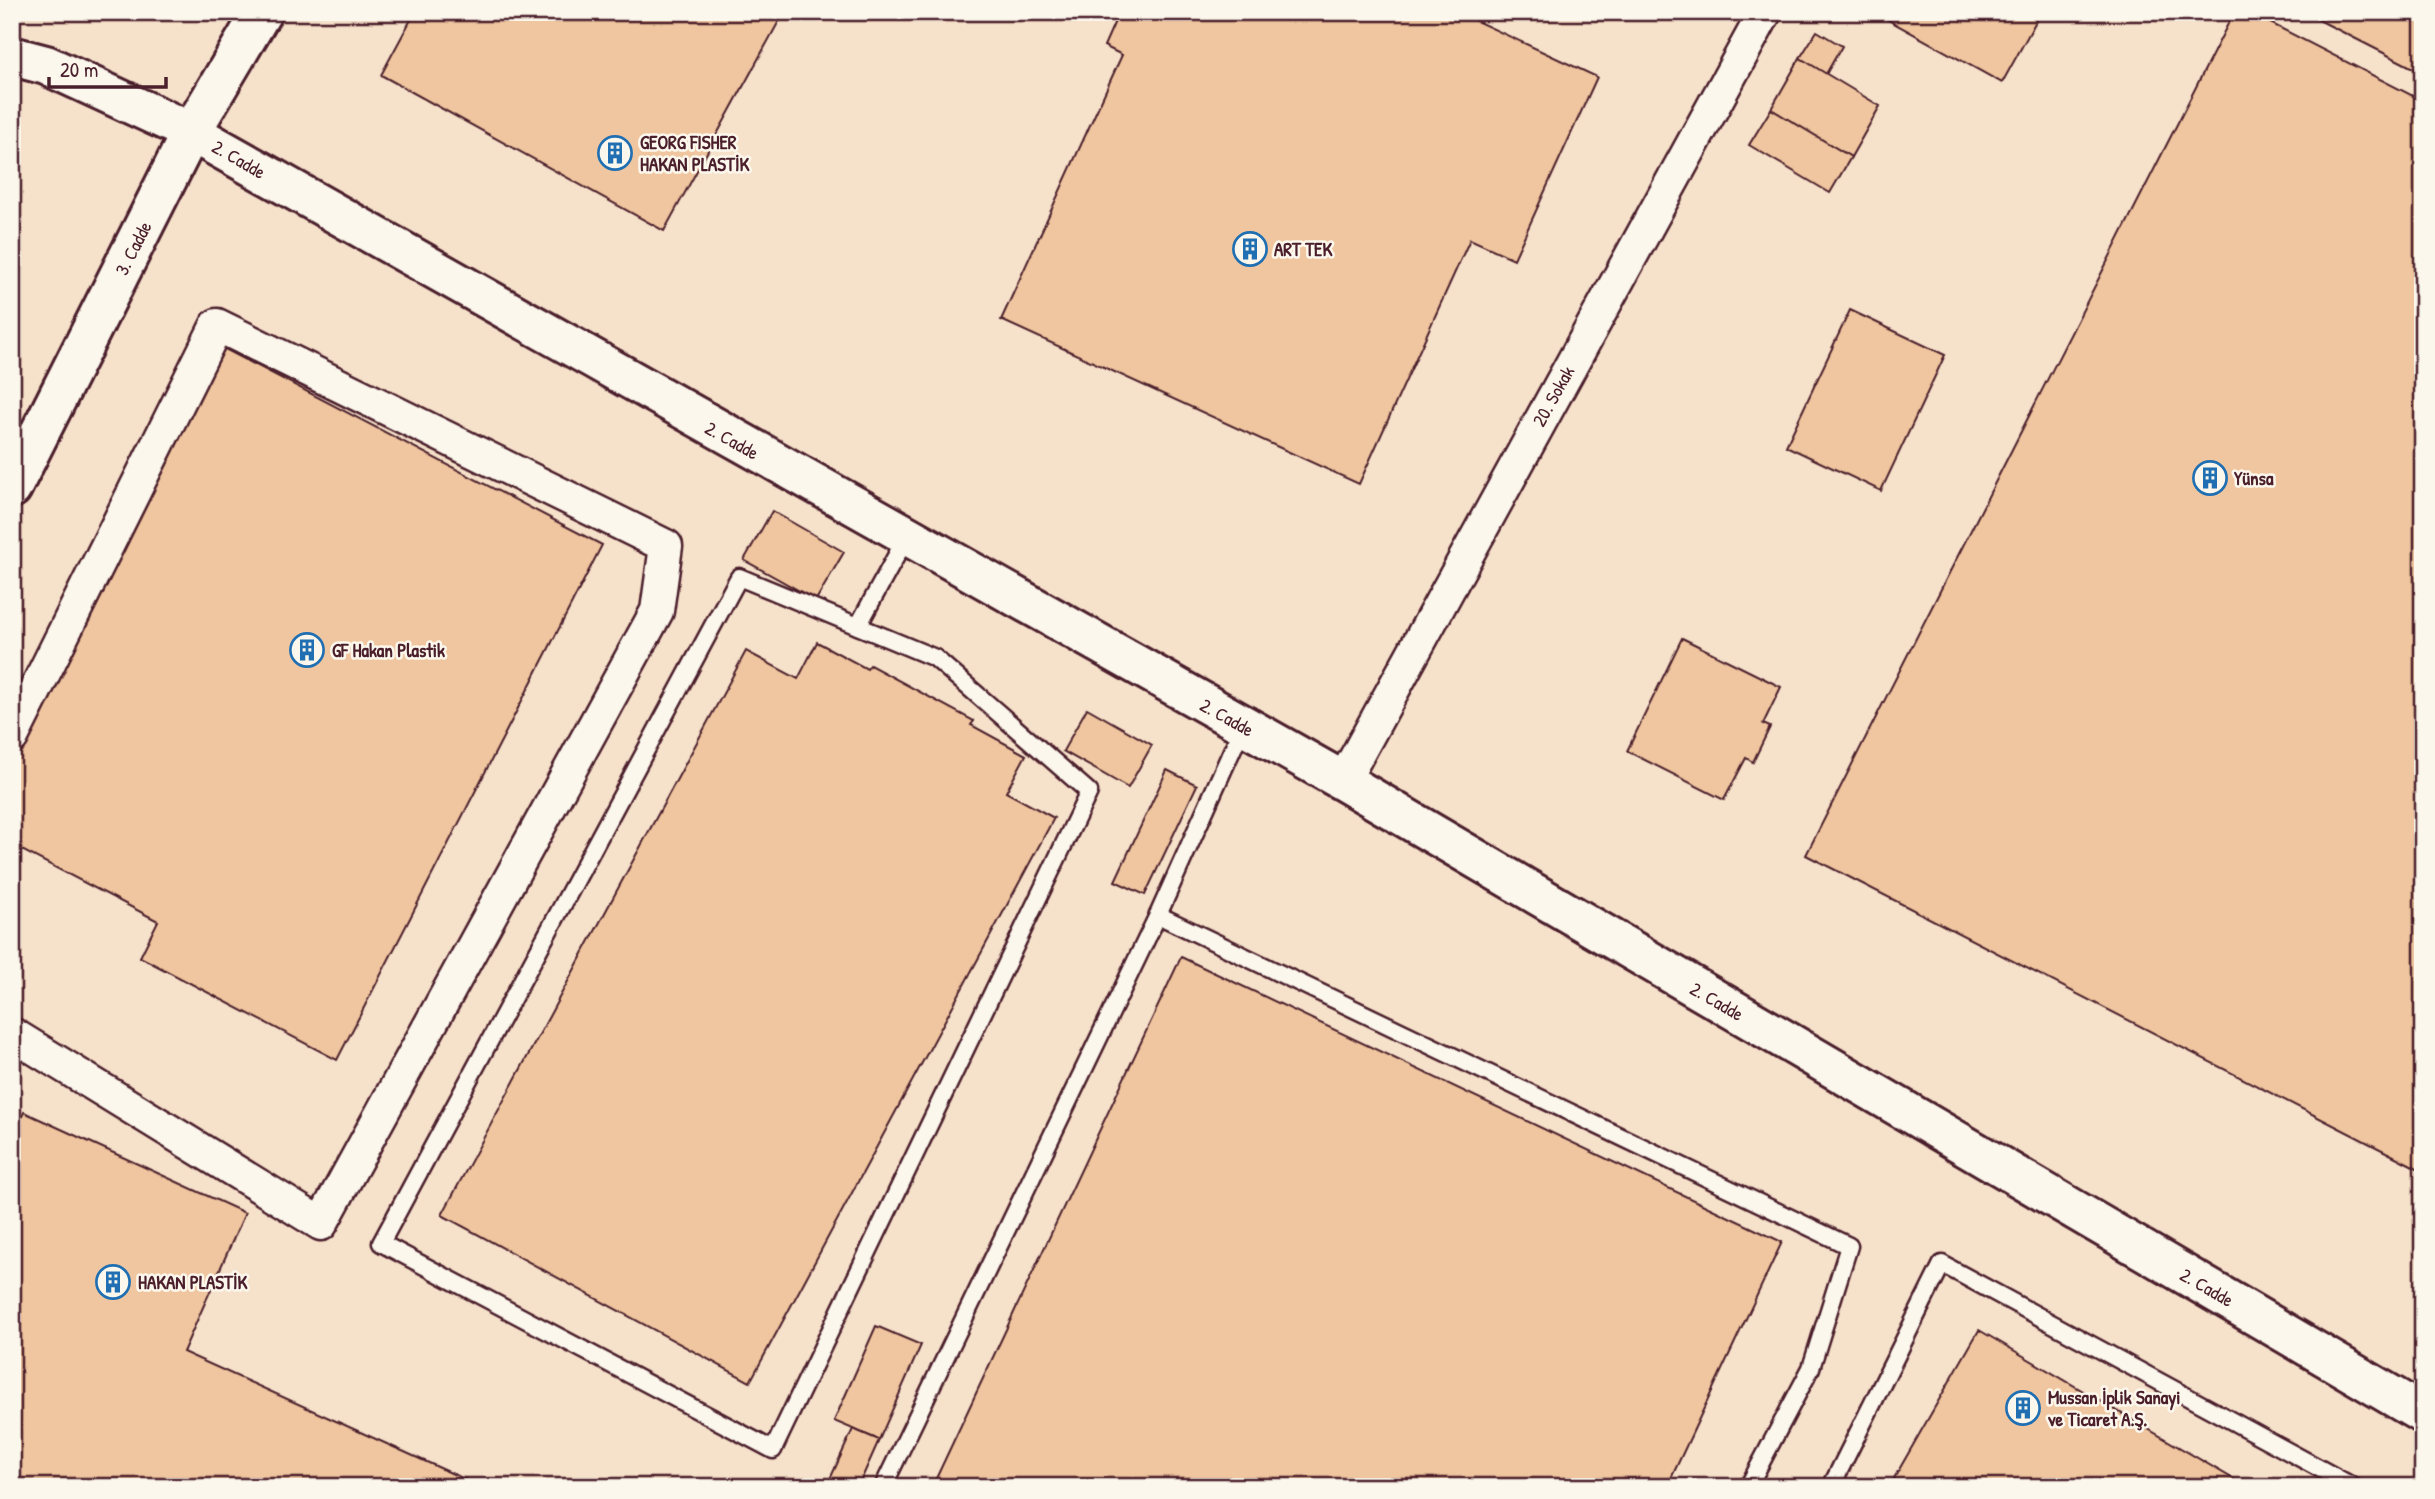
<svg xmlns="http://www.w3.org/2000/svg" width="2435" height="1499" viewBox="0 0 2435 1499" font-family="'Patrick Hand',sans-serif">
<rect width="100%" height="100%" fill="#f9eddd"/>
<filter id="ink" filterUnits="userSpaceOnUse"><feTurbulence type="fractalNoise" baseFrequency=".0143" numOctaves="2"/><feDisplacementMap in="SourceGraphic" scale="14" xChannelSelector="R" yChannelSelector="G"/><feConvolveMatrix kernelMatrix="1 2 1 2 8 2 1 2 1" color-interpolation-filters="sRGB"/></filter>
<g filter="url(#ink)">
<rect fill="#f6e1ca" x="12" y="12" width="2411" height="1475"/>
<g fill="#efc69f" stroke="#4a1f2b" stroke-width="2">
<path d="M 415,12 L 784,12 L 664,231 L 381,75 Z"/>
<path d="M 1119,12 L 1457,12 L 1597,77 L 1514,259 L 1470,239 L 1359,484 L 1001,320 L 1122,55 L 1104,46 Z"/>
<path d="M 1881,12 L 2041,12 L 2002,83 L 1879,15 Z"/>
<path d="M 2234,12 L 2249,12 L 2423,101 L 2423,1171 L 1806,855 Z"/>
<path d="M 2303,12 L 2423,12 L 2423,73 Z"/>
<path d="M 1817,31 L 1842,46 L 1826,74 L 1800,58 Z"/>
<path d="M 1800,58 L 1880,106 L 1851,157 L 1771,109 Z"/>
<path d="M 1771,109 L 1851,157 L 1830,193 L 1749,145 Z"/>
<path d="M 1850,310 L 1945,355 L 1881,491 L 1786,446 Z"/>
<path d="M 221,347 L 602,545 L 337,1060 L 140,957 L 158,921 L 12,845 L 12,754 Z"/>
<path d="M 772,511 L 844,552 L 816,600 L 744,560 Z"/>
<path d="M 1682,638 L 1781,687 L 1763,724 L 1770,727 L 1753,762 L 1746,758 L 1724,800 L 1627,751 Z"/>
<path d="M 817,642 L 867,669 L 870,665 L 974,721 L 971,725 L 1026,755 L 1006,792 L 1054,818 L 750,1382 L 442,1215 L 746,651 L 798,679 Z"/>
<path d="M 1087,708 L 1152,745 L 1128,788 L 1063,751 Z"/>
<path d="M 1167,770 L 1197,785 L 1145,895 L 1115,881 Z"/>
<path d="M 1181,957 L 1782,1242 L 1667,1487 L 932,1487 Z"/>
<path d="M 24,1112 L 245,1213 L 183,1352 L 482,1487 L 12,1487 L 12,1138 Z"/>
<path d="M 876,1326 L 921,1345 L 879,1440 L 834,1421 Z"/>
<path d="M 1979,1330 L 2247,1487 L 1889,1487 Z"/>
<path d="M 853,1429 L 879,1440 L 858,1487 L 847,1487 L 830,1479 Z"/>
</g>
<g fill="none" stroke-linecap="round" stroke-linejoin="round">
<g stroke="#4a1f2b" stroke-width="21">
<g id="service">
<path d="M 739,577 L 935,658 L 1089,792 L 773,1450 L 381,1243 Z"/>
<path d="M 858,626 L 906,538"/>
<path d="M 1158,915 L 1849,1246 L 1811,1368 L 1748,1487"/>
<path d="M 883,1487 L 1158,915 L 1243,726"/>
<path d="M 1831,1487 L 1942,1264 L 2354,1487"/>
</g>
</g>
<g stroke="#4a1f2b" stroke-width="37">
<g id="minor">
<path d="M 12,737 L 217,325 L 666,546 L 657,611 L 321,1224 L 12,1034"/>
<path d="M 1343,781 L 1765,12"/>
</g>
</g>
<g stroke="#4a1f2b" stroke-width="44">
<g id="tertiary">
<path d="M 12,56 L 46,65 L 191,132 L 1343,781 L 2423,1414"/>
<path d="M 12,488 L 191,132 L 262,12"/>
</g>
</g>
<use href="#service" stroke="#fbf7ec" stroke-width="16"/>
<use href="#minor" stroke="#fbf7ec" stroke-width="32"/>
<use href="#tertiary" stroke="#fbf7ec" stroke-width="38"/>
</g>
</g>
<defs>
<g id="building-ring" transform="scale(1.75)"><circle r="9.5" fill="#fbf7ec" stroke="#1f6fb2" stroke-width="1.5"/><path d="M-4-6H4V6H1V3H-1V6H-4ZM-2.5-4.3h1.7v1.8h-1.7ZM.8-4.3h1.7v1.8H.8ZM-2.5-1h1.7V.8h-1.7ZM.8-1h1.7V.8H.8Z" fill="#1f6fb2"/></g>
</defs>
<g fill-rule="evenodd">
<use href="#building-ring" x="615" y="153"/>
<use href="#building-ring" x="1250" y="249"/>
<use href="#building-ring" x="2210" y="478"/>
<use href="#building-ring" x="307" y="650"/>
<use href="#building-ring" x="113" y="1282"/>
<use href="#building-ring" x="2023" y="1408"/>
</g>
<g text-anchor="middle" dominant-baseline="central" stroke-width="5" stroke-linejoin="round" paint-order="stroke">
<g font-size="19" font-weight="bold" fill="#4a1f2b" stroke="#fbf7ec" text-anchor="start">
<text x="640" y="142">GEORG FISHER<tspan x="640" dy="22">HAKAN PLASTİK</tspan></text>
<text x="1274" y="249">ART TEK</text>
<text x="2234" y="478">Yünsa</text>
<text x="332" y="650">GF Hakan Plastik</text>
<text x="138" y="1282">HAKAN PLASTİK</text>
<text x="2048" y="1397">Mussan İplik Sanayi<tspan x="2048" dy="22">ve Ticaret A.Ş.</tspan></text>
</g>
<g font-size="19" fill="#4a1f2b" stroke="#fbf7ec">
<text transform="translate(239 159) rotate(30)">2. Cadde</text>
<text transform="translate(133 248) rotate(-63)">3. Cadde</text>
<text transform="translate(1553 396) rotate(-61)">20. Sokak</text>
<text transform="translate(732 440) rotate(29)">2. Cadde</text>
<text transform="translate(1227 717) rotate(29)">2. Cadde</text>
<text transform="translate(1717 1001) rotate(30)">2. Cadde</text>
<text transform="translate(2207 1287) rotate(30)">2. Cadde</text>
</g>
</g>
<rect width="2435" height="1499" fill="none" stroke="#fbf7ec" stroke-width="42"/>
<rect x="21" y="21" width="2393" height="1457" fill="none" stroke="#4a1f2b" stroke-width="2.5" filter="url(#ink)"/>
<path d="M49 77v10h117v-10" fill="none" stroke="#4a1f2b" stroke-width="3.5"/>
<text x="60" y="77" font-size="21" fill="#4a1f2b" stroke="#fbf7ec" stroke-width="5" paint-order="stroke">20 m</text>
</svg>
